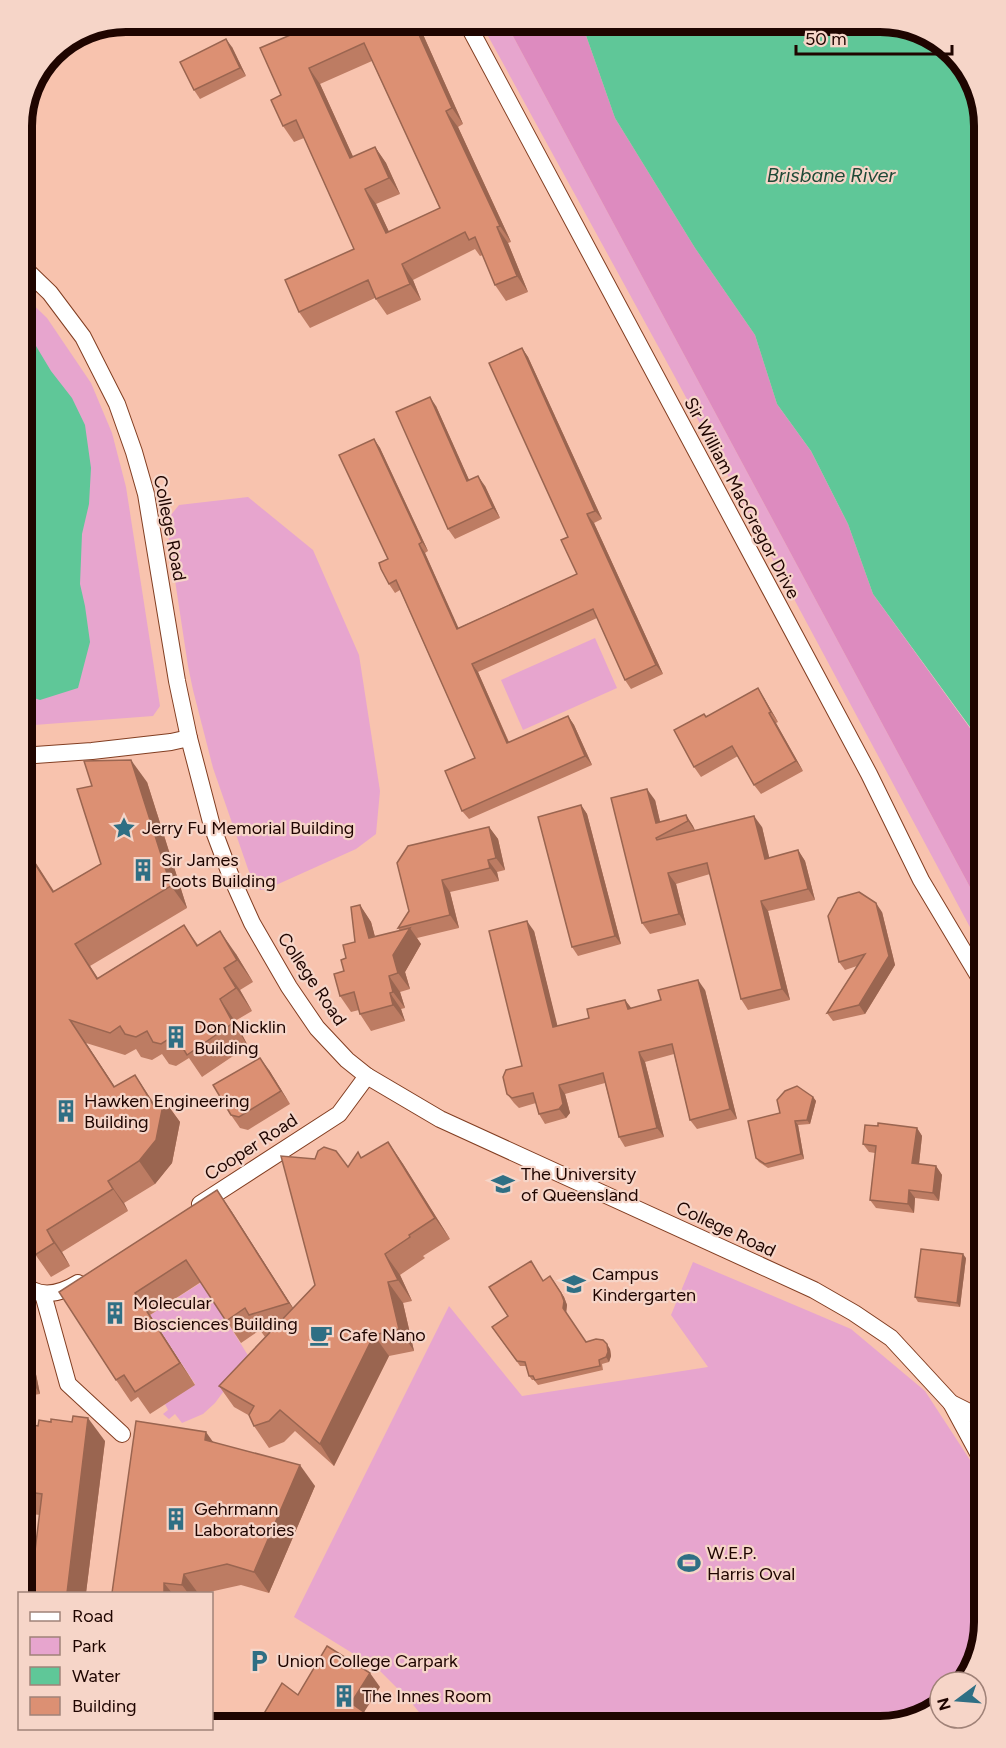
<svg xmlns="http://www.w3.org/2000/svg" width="1006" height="1748" viewBox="0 0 1006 1748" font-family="Figtree,sans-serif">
<rect width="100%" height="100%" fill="#f6d5c8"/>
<path fill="#f8c3ae" d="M 582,24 L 615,118 L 695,248 L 755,335 L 777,404 L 848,524 L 873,594 L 985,774 L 985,1623 L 968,1680 L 965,1682 L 940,1682 L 940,1704 L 926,1716 L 880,1727 L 212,1727 L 212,1594 L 21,1594 L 21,119 L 52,51 L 86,29 Z"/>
<g fill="#e7a5ce">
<path d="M 482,25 L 507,25 L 985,915 L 985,958 L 979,944 L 675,377 Z"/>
<path d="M 21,293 L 47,318 L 91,383 L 112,433 L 126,487 L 160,706 L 153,716 L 21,726 Z"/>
<path d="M 248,497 L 313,550 L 359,655 L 380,791 L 376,834 L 356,849 L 265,890 L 260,890 L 253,881 L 248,869 L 213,768 L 193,690 L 188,666 L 166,521 L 179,505 Z"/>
<path d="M 595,638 L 617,688 L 523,730 L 501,680 Z"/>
<path d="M 693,1262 L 851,1329 L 925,1391 L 985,1483 L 985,1623 L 968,1680 L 965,1682 L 940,1682 L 940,1704 L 926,1716 L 880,1727 L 431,1727 L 410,1701 L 378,1669 L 294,1617 L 449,1306 L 522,1396 L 708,1367 L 671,1315 Z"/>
<path d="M 202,1282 L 249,1357 L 215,1403 L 203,1414 L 182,1423 L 175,1414 L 169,1419 L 163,1414 L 168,1410 L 165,1404 L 195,1384 L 150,1315 Z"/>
</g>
<path fill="#dd8bbf" d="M 582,24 L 615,118 L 695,248 L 755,335 L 777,404 L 811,451 L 848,524 L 873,594 L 970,728 L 985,774 L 985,915 L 507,25 Z"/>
<g fill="#5fc798">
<path d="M 887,21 L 939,39 L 974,80 L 985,126 L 985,774 L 970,727 L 873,594 L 848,524 L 811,451 L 777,404 L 755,335 L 695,248 L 615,118 L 582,24 Z"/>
<path d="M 21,329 L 33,341 L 51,371 L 72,398 L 85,425 L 91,468 L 89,504 L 82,534 L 80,584 L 85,606 L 90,642 L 78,688 L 40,700 L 25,695 L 21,682 Z"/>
</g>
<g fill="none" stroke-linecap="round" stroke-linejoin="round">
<g stroke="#823e22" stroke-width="18">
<g id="minor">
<path d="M 468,25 L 869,774 L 921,880 L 985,987"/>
<path d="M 21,265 L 50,293 L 83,337 L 117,404 L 134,452 L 146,494 L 177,681 L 189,738 L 212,826 L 230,874 L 252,923 L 289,987 L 317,1028 L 347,1060 L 367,1076 L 440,1119 L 814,1290 L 854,1313 L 891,1338 L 951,1403 L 985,1420"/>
<path d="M 21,756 L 92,751 L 171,742 L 189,738"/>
<path d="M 200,1204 L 339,1114 L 367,1076"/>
<path d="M 21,1281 C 37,1300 60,1294 78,1283"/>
<path d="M 43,1294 L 68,1384 L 122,1434"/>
<path d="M 951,1403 L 985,1466"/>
</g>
</g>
<use href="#minor" stroke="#fff" stroke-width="16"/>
</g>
<g fill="#bd7c63" fill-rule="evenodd">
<path d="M 421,30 L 463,124 L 458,127 L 511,242 L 508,243 L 528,292 L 506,301 L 495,285 L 483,255 L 480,256 L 475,249 L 413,280 L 421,300 L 387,315 L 375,298 L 310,328 L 299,312 L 354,249 L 304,138 L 294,142 L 283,126 L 281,95 L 260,48 ZM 372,61 L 440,208 L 389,232 L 376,204 L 400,194 L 386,163 L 375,147 L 353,157 L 320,84 Z"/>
<path d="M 232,47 L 246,76 L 200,99 L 194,90 Z"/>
<path d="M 522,348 L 528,357 L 602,519 L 594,523 L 663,674 L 631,689 L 625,680 L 597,618 L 478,672 L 509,742 L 568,716 L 574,725 L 592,765 L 469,819 L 462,811 L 475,758 L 400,590 L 395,593 L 389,584 L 388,559 L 374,439 L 380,448 L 428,551 L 425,553 L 458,628 L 577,574 Z"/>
<path d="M 436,406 L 469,480 L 485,486 L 500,518 L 455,539 L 448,529 Z"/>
<path d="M 764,698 L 778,722 L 776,723 L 803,771 L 761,794 L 754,785 L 738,756 L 701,777 L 694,767 L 706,716 Z"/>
<path d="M 147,782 L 187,908 L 90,966 L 98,978 L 184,925 L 198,945 L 236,954 L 253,982 L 240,990 L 252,1011 L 235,1021 L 248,1046 L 202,1077 L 189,1058 L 176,1066 L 169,1064 L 162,1054 L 152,1060 L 141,1057 L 136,1049 L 125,1055 L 86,1043 L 115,1087 L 155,1105 L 164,1100 L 180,1122 L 172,1163 L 155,1184 L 124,1203 L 128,1211 L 62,1252 L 70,1266 L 51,1277 L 21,1234 L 21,840 L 54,891 L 101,864 Z"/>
<path d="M 655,800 L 660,822 L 686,815 L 693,826 L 695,830 L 762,827 L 769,858 L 798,850 L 805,861 L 815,900 L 768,911 L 790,1000 L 748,1010 L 741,999 L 710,874 L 676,884 L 686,925 L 650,934 L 642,923 Z"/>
<path d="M 581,805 L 587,814 L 621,944 L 578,956 L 572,947 Z"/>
<path d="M 489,827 L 498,839 L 505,870 L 497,872 L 499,881 L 450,892 L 459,928 L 417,938 L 421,944 L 405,972 L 410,989 L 400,992 L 405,1008 L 401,1009 L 405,1021 L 371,1031 L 360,1014 L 359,1010 L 351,1012 L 340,996 L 346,958 L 355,942 L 360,905 L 371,922 L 375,937 L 400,931 L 398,928 Z"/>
<path d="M 882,912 L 895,965 L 865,1014 L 833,1021 L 827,1013 L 857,966 L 845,970 L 839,962 Z"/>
<path d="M 534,931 L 557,1026 L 589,1018 L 625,1000 L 631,1008 L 705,990 L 737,1119 L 697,1129 L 690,1120 L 674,1054 L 645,1062 L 664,1137 L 625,1147 L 619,1137 L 605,1083 L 565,1094 L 570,1113 L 566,1118 L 545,1124 L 539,1114 L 536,1103 L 519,1108 L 514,1103 L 507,1094 L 522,1066 Z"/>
<path d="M 269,1070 L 290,1104 L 248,1130 L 240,1128 L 231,1115 Z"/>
<path d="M 813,1097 L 816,1101 L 810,1124 L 798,1125 L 804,1159 L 768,1168 L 759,1162 L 756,1158 Z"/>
<path d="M 878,1126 L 917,1128 L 922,1136 L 919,1164 L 936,1166 L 942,1175 L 939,1201 L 915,1198 L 914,1213 L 876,1208 L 870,1200 L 875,1153 L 869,1152 L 863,1144 Z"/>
<path d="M 388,1142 L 403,1164 L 450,1239 L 423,1256 L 425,1258 L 400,1275 L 412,1301 L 403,1303 L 414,1351 L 389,1356 L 334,1466 L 295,1431 L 284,1442 L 269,1448 L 254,1426 L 250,1416 L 234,1407 L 219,1386 L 266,1336 L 265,1337 L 260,1330 L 241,1343 L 201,1282 L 150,1315 L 195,1385 L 150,1414 L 138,1397 L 131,1402 L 116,1380 L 59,1292 L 217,1190 L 232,1212 L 293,1308 L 315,1285 L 348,1167 Z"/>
<path d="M 966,1258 L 960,1307 L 918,1302 L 915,1297 Z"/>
<path d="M 543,1280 L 553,1280 L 564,1297 L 567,1305 L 566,1313 L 586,1342 L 610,1349 L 611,1356 L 609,1362 L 602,1364 L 603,1370 L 538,1385 L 534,1380 L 532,1380 L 529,1376 L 526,1366 L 520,1366 L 492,1327 L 508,1316 Z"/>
<path d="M 21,1310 L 24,1315 L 40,1394 L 33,1395 L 27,1405 L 21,1408 Z"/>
<path d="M 21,1423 L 105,1441 L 86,1593 L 21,1593 L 32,1575 L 40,1515 L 21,1513 Z"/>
<path d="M 213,1442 L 315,1486 L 269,1593 L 241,1585 L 205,1593 L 112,1593 Z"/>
</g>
<g fill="#9a6550">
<path d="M 415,26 L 418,26 L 421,30 L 463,124 L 452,108 Z"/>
<path d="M 226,39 L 232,47 L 246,76 L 240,68 Z"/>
<path d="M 309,68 L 320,84 L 361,174 L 350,158 Z"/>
<path d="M 446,111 L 458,127 L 511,242 L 500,226 Z"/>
<path d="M 375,147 L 386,163 L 400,194 L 389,178 Z"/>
<path d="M 365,189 L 376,204 L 397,249 L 386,233 Z"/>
<path d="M 497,227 L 508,243 L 528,292 L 517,276 Z"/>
<path d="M 402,264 L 413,280 L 421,300 L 410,284 Z"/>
<path d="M 522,348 L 528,357 L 602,519 L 595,511 Z"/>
<path d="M 430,397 L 436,406 L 474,491 L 467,481 Z"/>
<path d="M 374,439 L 380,448 L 428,551 L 422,542 Z"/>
<path d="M 478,476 L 485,486 L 500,518 L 493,508 Z"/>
<path d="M 587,514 L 594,523 L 663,674 L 656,665 Z"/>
<path d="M 419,544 L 425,553 L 463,638 L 457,629 Z"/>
<path d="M 472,664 L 478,672 L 513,752 L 507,743 Z"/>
<path d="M 758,688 L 764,698 L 778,722 L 771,712 Z"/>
<path d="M 769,713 L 776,723 L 803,771 L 796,761 Z"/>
<path d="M 568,716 L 574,725 L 592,765 L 585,756 Z"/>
<path d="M 131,760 L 147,782 L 187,908 L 171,886 Z"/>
<path d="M 647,789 L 655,800 L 663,834 L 656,823 Z"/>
<path d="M 581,805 L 587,814 L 621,944 L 615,936 Z"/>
<path d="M 686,815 L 693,826 L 695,831 L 688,821 Z"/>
<path d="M 754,816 L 762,827 L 772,869 L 765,859 Z"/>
<path d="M 489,827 L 498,839 L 505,870 L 496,858 Z"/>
<path d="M 21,840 L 68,914 L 53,892 L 21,842 Z"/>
<path d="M 798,850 L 805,861 L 815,900 L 808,889 Z"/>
<path d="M 488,860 L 497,872 L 499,881 L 490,868 Z"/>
<path d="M 668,873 L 676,884 L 686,925 L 679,914 Z"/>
<path d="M 442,880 L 450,892 L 459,928 L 450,915 Z"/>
<path d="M 761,901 L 768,911 L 790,1000 L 782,989 Z"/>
<path d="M 876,903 L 882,912 L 895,965 L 865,1014 L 859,1005 Z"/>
<path d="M 360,905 L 371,922 L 380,955 L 369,938 Z"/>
<path d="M 527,921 L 534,931 L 560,1036 L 553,1027 Z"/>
<path d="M 410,928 L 421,944 L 405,972 L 410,989 L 398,973 L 393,955 Z"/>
<path d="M 220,931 L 236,954 L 253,982 L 237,960 Z"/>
<path d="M 75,944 L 90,966 L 112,1001 L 97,979 Z"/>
<path d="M 224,968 L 240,990 L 252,1011 L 236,988 Z"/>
<path d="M 389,976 L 400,992 L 405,1008 L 393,992 Z"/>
<path d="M 698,980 L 705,990 L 737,1119 L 730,1109 Z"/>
<path d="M 390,993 L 401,1009 L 405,1021 L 393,1005 Z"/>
<path d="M 220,999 L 235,1021 L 248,1046 L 233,1023 Z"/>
<path d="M 625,1000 L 632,1009 L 628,1009 Z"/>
<path d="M 70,1020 L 86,1043 L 130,1110 L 114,1087 Z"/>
<path d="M 639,1052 L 645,1062 L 664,1137 L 657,1128 Z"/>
<path d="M 260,1058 L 269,1070 L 290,1104 L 281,1091 Z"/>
<path d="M 135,1075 L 161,1114 L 164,1100 L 180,1122 L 172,1163 L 155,1184 L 139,1161 Z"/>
<path d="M 559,1085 L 565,1094 L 570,1113 L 566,1118 L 559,1109 Z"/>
<path d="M 813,1097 L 816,1101 L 810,1124 L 807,1120 Z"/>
<path d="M 795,1121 L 798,1125 L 804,1159 L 801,1154 Z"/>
<path d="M 917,1128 L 922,1136 L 918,1172 L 912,1163 Z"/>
<path d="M 388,1142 L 403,1164 L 450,1239 L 435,1218 Z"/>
<path d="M 936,1166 L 942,1175 L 939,1201 L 933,1193 Z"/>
<path d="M 108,1181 L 124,1203 L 128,1211 L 113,1189 Z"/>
<path d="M 217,1190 L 232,1212 L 304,1325 L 289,1303 Z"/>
<path d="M 909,1190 L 915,1198 L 914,1213 L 908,1204 Z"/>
<path d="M 47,1230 L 62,1252 L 70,1266 L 54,1243 Z"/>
<path d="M 385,1254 L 400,1275 L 412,1301 L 398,1280 Z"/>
<path d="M 963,1254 L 966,1258 L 960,1307 L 957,1303 Z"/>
<path d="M 550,1276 L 564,1297 L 567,1305 L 566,1313 L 563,1308 Z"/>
<path d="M 388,1282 L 403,1303 L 414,1351 L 399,1329 Z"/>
<path d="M 135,1293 L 150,1315 L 195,1385 L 180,1363 Z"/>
<path d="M 21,1310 L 24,1315 L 40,1394 L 24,1370 L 21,1357 Z"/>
<path d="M 374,1335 L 389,1356 L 334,1466 L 320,1444 Z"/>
<path d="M 607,1344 L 610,1349 L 611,1356 L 609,1362 L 606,1357 Z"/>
<path d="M 21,1378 L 33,1395 L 27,1405 L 21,1396 Z"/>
<path d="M 88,1418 L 105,1441 L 86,1593 L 67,1593 Z"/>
<path d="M 206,1432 L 221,1453 L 205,1440 Z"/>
<path d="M 300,1465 L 315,1486 L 269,1593 L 254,1572 Z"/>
<path d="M 184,1574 L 198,1593 L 188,1593 L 182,1585 Z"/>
<path d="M 164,1583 L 172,1593 L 164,1593 Z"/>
<path d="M 370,1673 L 380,1687 L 361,1717 L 351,1703 Z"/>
</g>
<g fill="#dc9073" stroke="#9a6550" stroke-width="1.5" fill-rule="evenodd">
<path d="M 415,26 L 452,108 L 446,111 L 500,226 L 497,227 L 517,276 L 495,285 L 475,237 L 469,240 L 465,232 L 402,264 L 410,284 L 376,299 L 368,280 L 299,312 L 285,280 L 354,249 L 296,120 L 283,126 L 271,100 L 281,95 L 260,48 L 309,27 ZM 364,43 L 440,208 L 386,233 L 365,189 L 389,178 L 375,147 L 350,158 L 309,68 Z"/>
<path d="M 226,39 L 240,68 L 194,90 L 180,62 Z"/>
<path d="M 522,348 L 595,511 L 587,514 L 656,665 L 625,680 L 593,609 L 472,664 L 507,743 L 568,716 L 585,756 L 462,811 L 445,771 L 475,758 L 396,580 L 389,584 L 381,569 L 379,563 L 388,559 L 339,455 L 374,439 L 422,542 L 419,544 L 457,629 L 577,574 L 561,540 L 568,537 L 489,363 Z"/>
<path d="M 430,397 L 467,481 L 478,476 L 493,508 L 448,529 L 396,412 Z"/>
<path d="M 758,688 L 771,712 L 769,713 L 796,761 L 754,785 L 732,746 L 694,767 L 674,730 L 704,714 L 706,717 Z"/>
<path d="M 131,760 L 171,886 L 75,944 L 97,979 L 184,925 L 197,946 L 220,931 L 237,960 L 224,968 L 236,988 L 220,999 L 233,1023 L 187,1055 L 175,1035 L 161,1044 L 153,1042 L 147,1031 L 136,1037 L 125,1034 L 120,1026 L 110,1033 L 70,1020 L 114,1087 L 135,1075 L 154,1106 L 164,1100 L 156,1140 L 139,1161 L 108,1181 L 113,1189 L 47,1230 L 54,1243 L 35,1255 L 21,1234 L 21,842 L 53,892 L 101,864 L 77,789 L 92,786 L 84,761 Z"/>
<path d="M 647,789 L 656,823 L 686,815 L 688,821 L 656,838 L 657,840 L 754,816 L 765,859 L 798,850 L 808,889 L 761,901 L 782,989 L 741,999 L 707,863 L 668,873 L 679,914 L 642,923 L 611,798 Z"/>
<path d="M 581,805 L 615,936 L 572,947 L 538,817 Z"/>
<path d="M 489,827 L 496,858 L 488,860 L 490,868 L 442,880 L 450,915 L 398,928 L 409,911 L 397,863 L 408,846 Z"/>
<path d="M 859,892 L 876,903 L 889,956 L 859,1005 L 827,1013 L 865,954 L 839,962 L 828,916 L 838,898 Z"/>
<path d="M 360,905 L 369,938 L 410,928 L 393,955 L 398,973 L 389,976 L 393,992 L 390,993 L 393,1005 L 360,1014 L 354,992 L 340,996 L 334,974 L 344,971 L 341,960 L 346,958 L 343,945 L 355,942 L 351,907 Z"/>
<path d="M 527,921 L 553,1027 L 589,1018 L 587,1009 L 625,1000 L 628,1009 L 661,1000 L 658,990 L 698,980 L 730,1109 L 690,1120 L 672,1044 L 639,1052 L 657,1128 L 619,1137 L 603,1073 L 559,1085 L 563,1104 L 559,1109 L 539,1114 L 533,1093 L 512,1098 L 507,1094 L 503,1077 L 506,1070 L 522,1066 L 489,931 Z"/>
<path d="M 260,1058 L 281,1091 L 239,1117 L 231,1115 L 213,1085 Z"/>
<path d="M 797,1086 L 813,1097 L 807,1120 L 795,1121 L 801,1154 L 765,1164 L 756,1158 L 748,1121 L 780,1113 L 777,1100 L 785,1091 Z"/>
<path d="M 878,1123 L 917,1128 L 912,1163 L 936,1166 L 933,1193 L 909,1190 L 908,1204 L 870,1200 L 876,1146 L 863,1144 L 865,1125 L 878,1126 Z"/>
<path d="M 388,1142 L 435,1218 L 409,1235 L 410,1237 L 385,1254 L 398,1280 L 388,1282 L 399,1329 L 374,1335 L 320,1444 L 280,1410 L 269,1421 L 254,1426 L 249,1415 L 254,1406 L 219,1386 L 315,1285 L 281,1156 L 315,1159 L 318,1151 L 324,1147 L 336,1151 L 348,1167 L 358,1152 L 361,1158 Z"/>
<path d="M 217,1190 L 289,1303 L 249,1315 L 245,1308 L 226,1321 L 186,1260 L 135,1293 L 180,1363 L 135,1392 L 124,1375 L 116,1380 L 59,1292 Z"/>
<path d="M 921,1249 L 963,1254 L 957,1303 L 915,1297 Z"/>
<path d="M 531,1261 L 543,1281 L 550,1276 L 561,1293 L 564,1301 L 563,1308 L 586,1342 L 596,1339 L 603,1340 L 607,1344 L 608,1352 L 606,1357 L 599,1360 L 600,1366 L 535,1380 L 533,1376 L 529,1376 L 525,1362 L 517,1361 L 492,1327 L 508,1316 L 489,1287 Z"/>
<path d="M 21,1357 L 24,1370 L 21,1371 Z"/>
<path d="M 73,1416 L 88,1418 L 67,1593 L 21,1593 L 21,1573 L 32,1575 L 42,1494 L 21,1491 L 21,1423 L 38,1426 L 39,1420 L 51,1422 L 51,1419 L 72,1422 Z"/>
<path d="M 136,1421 L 206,1432 L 205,1440 L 300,1465 L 254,1572 L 227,1564 L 184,1574 L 182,1585 L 164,1583 L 164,1593 L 112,1593 Z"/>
<path d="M 327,1646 L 370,1673 L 351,1703 L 385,1727 L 256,1727 L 282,1683 L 298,1695 Z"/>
</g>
<defs>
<g id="sight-bare" transform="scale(1.8)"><path d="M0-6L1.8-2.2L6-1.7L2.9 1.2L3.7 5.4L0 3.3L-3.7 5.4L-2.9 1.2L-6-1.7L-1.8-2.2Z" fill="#2f6f84" stroke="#f6d5c8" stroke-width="2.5" paint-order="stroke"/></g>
<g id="building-bare" transform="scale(1.8)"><path d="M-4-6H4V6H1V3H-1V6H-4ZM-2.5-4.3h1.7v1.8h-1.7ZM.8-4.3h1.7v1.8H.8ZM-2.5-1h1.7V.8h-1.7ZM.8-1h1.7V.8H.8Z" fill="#2f6f84" stroke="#f6d5c8" stroke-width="2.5" paint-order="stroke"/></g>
<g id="university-bare" transform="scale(1.8)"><path d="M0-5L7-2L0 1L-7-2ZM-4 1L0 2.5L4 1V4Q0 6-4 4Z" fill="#2f6f84" stroke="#f6d5c8" stroke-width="2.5" paint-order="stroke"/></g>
<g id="school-bare" transform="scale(1.8)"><path d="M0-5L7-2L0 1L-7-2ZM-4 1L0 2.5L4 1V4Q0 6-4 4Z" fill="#2f6f84" stroke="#f6d5c8" stroke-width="2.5" paint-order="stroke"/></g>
<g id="cafe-bare" transform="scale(1.8)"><path d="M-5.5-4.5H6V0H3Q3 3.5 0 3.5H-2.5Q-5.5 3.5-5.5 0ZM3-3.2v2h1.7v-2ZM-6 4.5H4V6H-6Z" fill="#2f6f84" stroke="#f6d5c8" stroke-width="2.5" paint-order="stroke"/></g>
<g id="stadium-bare" transform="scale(1.8)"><path d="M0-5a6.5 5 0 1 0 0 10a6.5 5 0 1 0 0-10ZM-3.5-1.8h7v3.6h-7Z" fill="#2f6f84" stroke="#f6d5c8" stroke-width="2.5" paint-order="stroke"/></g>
<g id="parking-bare" transform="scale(1.8)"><path d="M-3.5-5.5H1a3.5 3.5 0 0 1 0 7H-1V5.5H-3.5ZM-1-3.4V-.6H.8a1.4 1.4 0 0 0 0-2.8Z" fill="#2f6f84" stroke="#f6d5c8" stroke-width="2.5" paint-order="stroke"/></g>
</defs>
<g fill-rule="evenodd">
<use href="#sight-bare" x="124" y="828"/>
<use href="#building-bare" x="143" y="870"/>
<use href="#building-bare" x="176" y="1037"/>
<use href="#building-bare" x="66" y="1111"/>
<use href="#university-bare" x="503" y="1184"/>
<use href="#school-bare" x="574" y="1284"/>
<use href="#building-bare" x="115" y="1313"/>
<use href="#cafe-bare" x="321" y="1335"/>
<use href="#building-bare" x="176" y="1519"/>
<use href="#stadium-bare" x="689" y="1563"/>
<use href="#parking-bare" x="259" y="1661"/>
<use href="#building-bare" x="344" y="1696"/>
</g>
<g text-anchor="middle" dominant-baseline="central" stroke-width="4.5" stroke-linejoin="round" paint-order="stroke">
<g font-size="18" fill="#1f0500" stroke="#f6d5c8">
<text transform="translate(742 498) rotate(62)">Sir William MacGregor Drive</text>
<text transform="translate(170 528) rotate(79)">College Road</text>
<text transform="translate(312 979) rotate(56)">College Road</text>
<text transform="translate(251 1147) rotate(-33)">Cooper Road</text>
<text transform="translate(726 1229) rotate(25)">College Road</text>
</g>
<g font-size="18" fill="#1f0500" stroke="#f6d5c8" text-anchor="start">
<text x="142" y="828">Jerry Fu Memorial Building</text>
<text x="161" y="860">Sir James<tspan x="161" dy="21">Foots Building</tspan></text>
<text x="194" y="1027">Don Nicklin<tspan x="194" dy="21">Building</tspan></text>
<text x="84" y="1101">Hawken Engineering<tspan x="84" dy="21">Building</tspan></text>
<text x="521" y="1174">The University<tspan x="521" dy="21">of Queensland</tspan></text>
<text x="592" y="1274">Campus<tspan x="592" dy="21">Kindergarten</tspan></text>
<text x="133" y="1303">Molecular<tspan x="133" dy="21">Biosciences Building</tspan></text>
<text x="339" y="1335">Cafe Nano</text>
<text x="194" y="1509">Gehrmann<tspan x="194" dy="21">Laboratories</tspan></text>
<text x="707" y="1553">W.E.P.<tspan x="707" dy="21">Harris Oval</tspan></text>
<text x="277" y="1661">Union College Carpark</text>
<text x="362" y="1696">The Innes Room</text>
</g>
<g font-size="20" font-style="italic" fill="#1e4936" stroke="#f6d5c8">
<text x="831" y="175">Brisbane River</text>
</g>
</g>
<path d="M0 0H1006V1748H0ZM126 32H880A94 94 0 0 1 974 126V1622A94 94 0 0 1 880 1716H126A94 94 0 0 1 32 1622V126A94 94 0 0 1 126 32Z" fill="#f6d5c8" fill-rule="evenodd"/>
<path fill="none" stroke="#1f0500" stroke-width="8" d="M126 32H880A94 94 0 0 1 974 126V1622A94 94 0 0 1 880 1716H126A94 94 0 0 1 32 1622V126A94 94 0 0 1 126 32Z"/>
<rect x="18" y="1592" width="195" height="138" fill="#f6d5c8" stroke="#a08278" stroke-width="1.5"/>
<rect x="30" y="1612" width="30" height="9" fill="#ffffff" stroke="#a08278" stroke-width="1.5"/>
<text x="72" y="1622" font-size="18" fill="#1f0500">Road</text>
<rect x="30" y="1637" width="30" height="18" fill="#e7a5ce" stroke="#a08278" stroke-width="1.5"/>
<text x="72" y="1652" font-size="18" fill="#1f0500">Park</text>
<rect x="30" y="1667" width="30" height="18" fill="#5fc798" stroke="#a08278" stroke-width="1.5"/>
<text x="72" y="1682" font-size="18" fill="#1f0500">Water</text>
<rect x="30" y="1697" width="30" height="18" fill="#dc9073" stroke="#a08278" stroke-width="1.5"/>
<text x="72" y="1712" font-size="18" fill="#1f0500">Building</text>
<g transform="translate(958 1700) rotate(254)"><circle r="28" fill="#f6d5c8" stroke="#a08278" stroke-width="1.5"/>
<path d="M0-4.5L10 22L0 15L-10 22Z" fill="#2f6f84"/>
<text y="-9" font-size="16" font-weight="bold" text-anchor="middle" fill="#1f0500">N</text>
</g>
<path d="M796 45v9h156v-9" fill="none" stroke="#1f0500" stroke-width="3"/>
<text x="805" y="45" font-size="18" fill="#1f0500" stroke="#f6d5c8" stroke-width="4.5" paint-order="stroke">50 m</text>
</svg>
